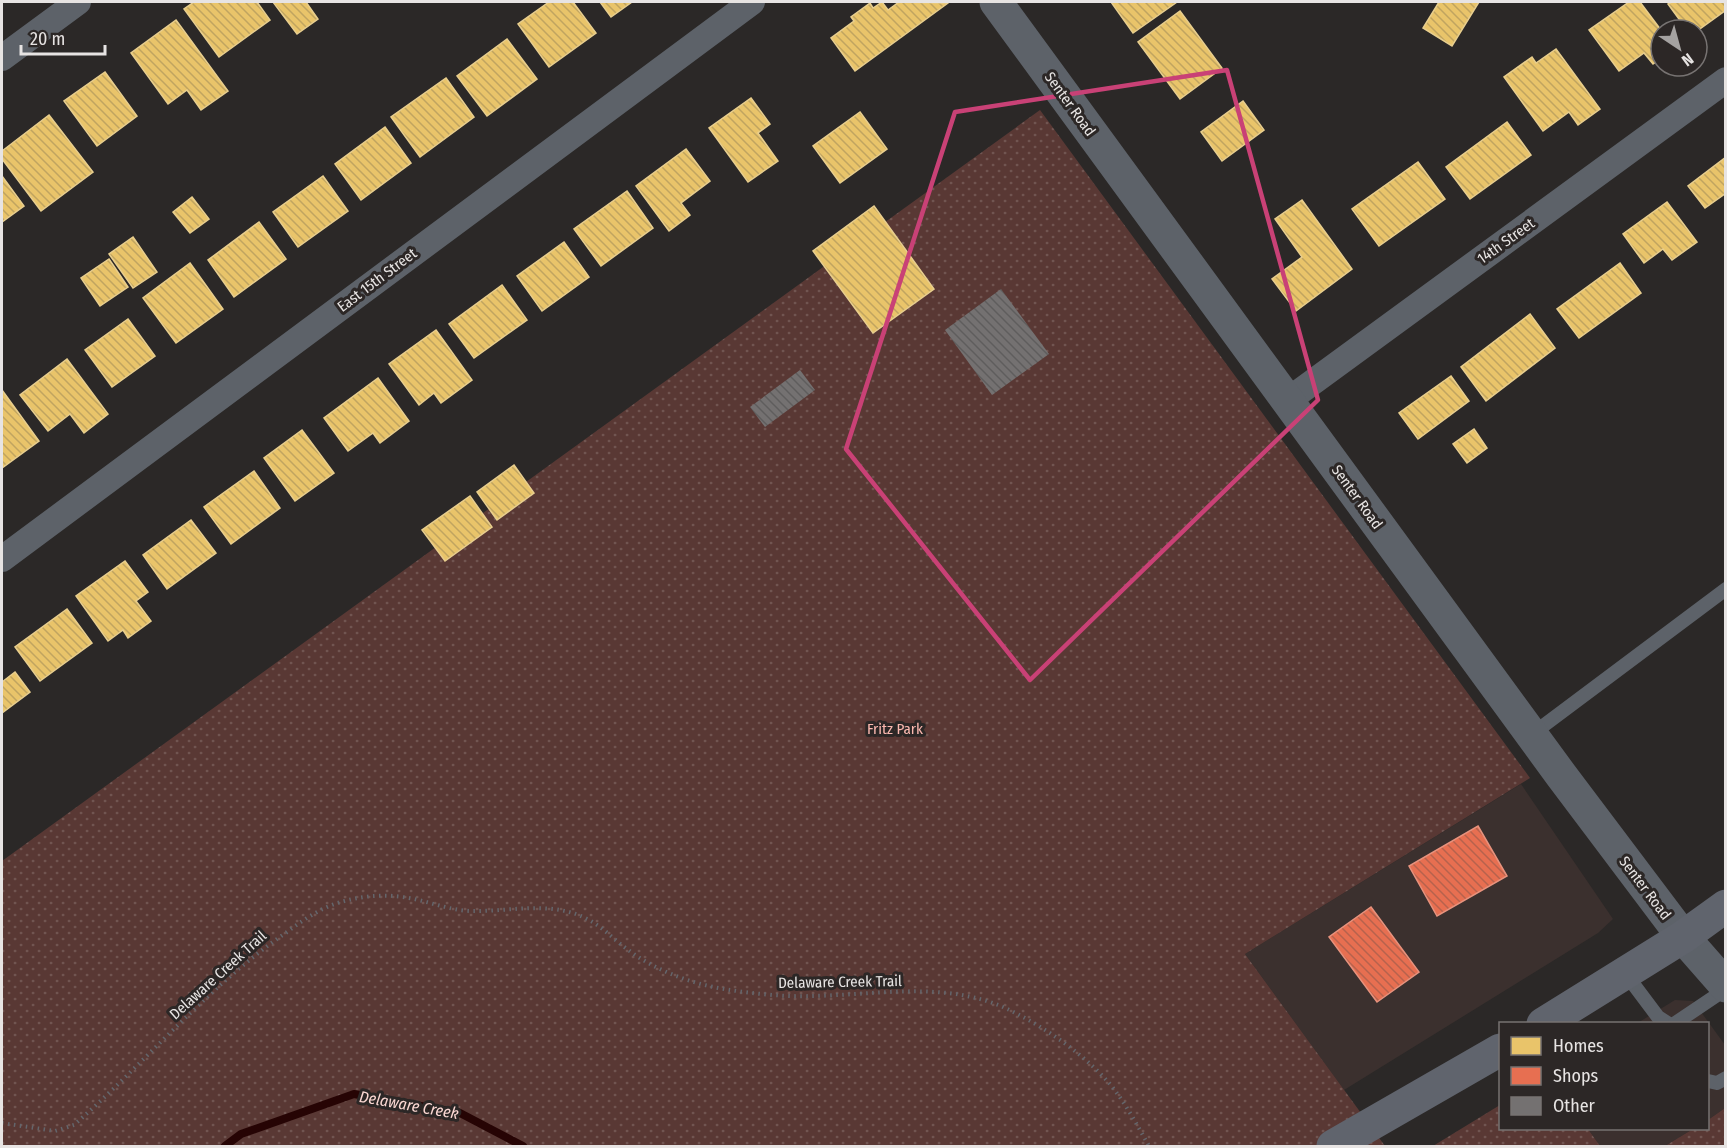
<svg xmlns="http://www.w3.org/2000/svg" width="1727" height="1148" viewBox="0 0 1727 1148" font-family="'Fira Sans Condensed',sans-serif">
<defs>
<pattern id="park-dots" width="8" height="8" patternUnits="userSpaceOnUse" patternTransform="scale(1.5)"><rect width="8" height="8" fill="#593834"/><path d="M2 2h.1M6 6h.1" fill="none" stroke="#715551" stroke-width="1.8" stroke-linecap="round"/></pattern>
<pattern id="homes-back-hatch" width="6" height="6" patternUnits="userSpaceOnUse" patternTransform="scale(1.5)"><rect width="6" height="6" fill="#e9c46a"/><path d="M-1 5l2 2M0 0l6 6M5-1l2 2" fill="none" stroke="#c0a460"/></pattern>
<pattern id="shops-back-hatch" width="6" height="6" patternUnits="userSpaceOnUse" patternTransform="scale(1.5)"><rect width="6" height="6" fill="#e76f51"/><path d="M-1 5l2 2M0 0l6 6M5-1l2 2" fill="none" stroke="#b6624d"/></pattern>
<pattern id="building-back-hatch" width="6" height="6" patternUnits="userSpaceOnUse" patternTransform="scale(1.5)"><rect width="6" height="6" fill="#747171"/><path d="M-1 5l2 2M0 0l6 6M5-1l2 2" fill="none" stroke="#5f5d5d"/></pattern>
</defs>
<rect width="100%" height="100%" fill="#2b2827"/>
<g fill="#3b302e">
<path d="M 1521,784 L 1613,919 L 1598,933 L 1344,1090 L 1245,954 Z"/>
<path d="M 1675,1000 L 1693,1001 L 1725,1045 L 1725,1108 L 1708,1120 L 1708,1024 L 1636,1024 Z"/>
<path d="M 1588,1129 L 1693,1129 L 1665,1146 L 1600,1146 Z"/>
</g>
<g fill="url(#park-dots)">
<path d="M 1040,110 L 1530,778 L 1245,954 L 1385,1146 L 2,1146 L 2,861 Z"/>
<path d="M 1500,1105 L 1500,1128 L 1588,1129 L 1600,1146 L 1433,1146 Z"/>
<path d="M 1725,1108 L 1725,1146 L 1665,1146 L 1693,1129 L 1708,1128 L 1708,1120 Z"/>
</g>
<g fill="url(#homes-back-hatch)" stroke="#e8ce8e" stroke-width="1.5">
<path d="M 194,2 L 257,2 L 270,20 L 219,57 L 184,9 Z"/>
<path d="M 273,2 L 306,2 L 318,19 L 297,34 Z"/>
<path d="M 549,2 L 573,2 L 596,33 L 549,67 L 518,24 Z"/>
<path d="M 600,2 L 632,2 L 611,17 Z"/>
<path d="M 882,2 L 888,10 L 899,2 L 948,3 L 855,71 L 831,38 L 854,21 L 851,17 L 870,3 L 873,8 Z"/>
<path d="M 1111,2 L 1177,2 L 1133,33 Z"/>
<path d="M 1439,2 L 1479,2 L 1452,46 L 1423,28 Z"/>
<path d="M 1629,2 L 1640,2 L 1661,30 L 1661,58 L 1653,64 L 1644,53 L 1619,71 L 1589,30 Z"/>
<path d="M 1672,2 L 1726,2 L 1726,10 L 1697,31 L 1687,30 L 1668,4 Z"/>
<path d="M 1180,11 L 1222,68 L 1180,99 L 1138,42 Z"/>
<path d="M 176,20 L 228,91 L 201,110 L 187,90 L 168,104 L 131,53 Z"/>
<path d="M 507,39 L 537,79 L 487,116 L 457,76 Z"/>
<path d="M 1556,49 L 1600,109 L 1578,125 L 1569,112 L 1543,131 L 1504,77 L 1532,57 L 1536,63 Z"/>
<path d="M 105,72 L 137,116 L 97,146 L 64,101 Z"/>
<path d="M 446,78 L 474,117 L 420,157 L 391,117 Z"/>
<path d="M 751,98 L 770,124 L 758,133 L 778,161 L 748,182 L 709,128 Z"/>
<path d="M 1243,101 L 1264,130 L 1222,161 L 1201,132 Z"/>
<path d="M 860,112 L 887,149 L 840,183 L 813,146 Z"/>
<path d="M 49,115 L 93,172 L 41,211 L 2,159 L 2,151 Z"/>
<path d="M 1507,122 L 1531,155 L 1470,199 L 1446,167 Z"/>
<path d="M 385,127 L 411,163 L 361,200 L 335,164 Z"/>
<path d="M 686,149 L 710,181 L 681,203 L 690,215 L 669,231 L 636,186 Z"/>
<path d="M 1726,157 L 1726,193 L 1705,208 L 1688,186 Z"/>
<path d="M 1418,162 L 1445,199 L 1379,246 L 1352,209 Z"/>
<path d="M 2,176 L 24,206 L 2,222 Z"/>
<path d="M 323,176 L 348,211 L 298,247 L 273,212 Z"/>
<path d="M 627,191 L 653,228 L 601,266 L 574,229 Z"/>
<path d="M 192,197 L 209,219 L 190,233 L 173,212 Z"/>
<path d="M 1302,200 L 1352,269 L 1296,311 L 1272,279 L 1302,257 L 1275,219 Z"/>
<path d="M 1667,202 L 1697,242 L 1672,260 L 1663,249 L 1644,263 L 1623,234 Z"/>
<path d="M 874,206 L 934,289 L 873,333 L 813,251 Z"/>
<path d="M 259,222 L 286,259 L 234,297 L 208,260 Z"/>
<path d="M 133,237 L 157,272 L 133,288 L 109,254 Z"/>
<path d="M 564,242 L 589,277 L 542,311 L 517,276 Z"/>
<path d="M 109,259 L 128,287 L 100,306 L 81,278 Z"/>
<path d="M 190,263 L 223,309 L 176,343 L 143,298 Z"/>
<path d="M 1620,263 L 1641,293 L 1579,338 L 1557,309 Z"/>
<path d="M 502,285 L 527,320 L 474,358 L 449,324 Z"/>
<path d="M 1530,314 L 1555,348 L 1486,401 L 1461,367 Z"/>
<path d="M 128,319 L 155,356 L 112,387 L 85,350 Z"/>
<path d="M 436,330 L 472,380 L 441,403 L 434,393 L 419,405 L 389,364 Z"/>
<path d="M 67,359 L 108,414 L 84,433 L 70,414 L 48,431 L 20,395 Z"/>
<path d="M 1451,376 L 1469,401 L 1418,439 L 1399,413 Z"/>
<path d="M 378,378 L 409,421 L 380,443 L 373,433 L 348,451 L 324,418 Z"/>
<path d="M 2,390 L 39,441 L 2,468 Z"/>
<path d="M 1474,429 L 1487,448 L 1467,463 L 1453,444 Z"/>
<path d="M 302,430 L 334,473 L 295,501 L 264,458 Z"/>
<path d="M 514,465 L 534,493 L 497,520 L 477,492 Z"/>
<path d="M 254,471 L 280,508 L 231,544 L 204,507 Z"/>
<path d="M 470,496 L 492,527 L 445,561 L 422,530 Z"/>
<path d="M 191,520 L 216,553 L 167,589 L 143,555 Z"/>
<path d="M 125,561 L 148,592 L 136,601 L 151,621 L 128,638 L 123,630 L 108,641 L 76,596 Z"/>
<path d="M 67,609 L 92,643 L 40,681 L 15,647 Z"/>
<path d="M 15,672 L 30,692 L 2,713 L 2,682 Z"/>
</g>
<g fill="url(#shops-back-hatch)" stroke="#e7927d" stroke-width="1.5">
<path d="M 1478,826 L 1507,876 L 1437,916 L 1409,866 Z"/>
<path d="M 1371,907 L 1419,972 L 1377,1002 L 1329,937 Z"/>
</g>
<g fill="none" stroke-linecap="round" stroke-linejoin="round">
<path stroke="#260404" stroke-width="8" d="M 225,1146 L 241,1134 L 354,1094 L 460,1113 L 523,1146"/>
</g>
<g fill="url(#building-back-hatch)">
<path d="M 1001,289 L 1049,354 L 992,395 L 945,330 Z"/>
<path d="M 800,370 L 815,390 L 765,427 L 750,407 Z"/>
</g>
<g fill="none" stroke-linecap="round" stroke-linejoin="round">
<path stroke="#64666c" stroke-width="4" stroke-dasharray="1.5 4.5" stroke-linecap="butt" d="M 2,1123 L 55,1131 L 74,1125 C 146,1062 208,986 287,932 C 303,920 322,907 341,902 C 362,896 382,894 403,897 C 426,900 447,910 470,911 C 510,912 551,900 587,919 C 603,927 613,939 627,949 C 655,971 695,985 730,990 C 757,994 785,997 812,996 C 876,995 942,981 1003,1007 C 1040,1024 1082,1052 1109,1083 C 1125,1102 1137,1125 1149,1146"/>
<g stroke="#5d6269" stroke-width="14">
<path d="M 1531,735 L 1726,589"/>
<path d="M 1625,973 L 1658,1017 L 1669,1024"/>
<path d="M 1674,1024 L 1726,989"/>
<path d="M 1708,1081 L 1717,1083 L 1726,1078"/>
</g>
<g stroke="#5d6269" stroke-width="26">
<path d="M 2,58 L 78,2"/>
<path d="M 1287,401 L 1726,80"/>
<path d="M 2,559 L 752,2"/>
</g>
<path stroke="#5d6269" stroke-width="33" d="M 996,2 L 1561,775 L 1683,937 L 1726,986"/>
<g stroke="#60646d" stroke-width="33">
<path d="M 1543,1024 L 1683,937 L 1726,906"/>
<path d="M 1333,1146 L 1500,1050"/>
</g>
</g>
<path fill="none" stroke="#c94176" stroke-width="4.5" stroke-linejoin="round" d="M 1227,70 L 1318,400 L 1030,680 L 846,449 L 955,112 Z"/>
<g text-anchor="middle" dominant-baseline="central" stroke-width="6" stroke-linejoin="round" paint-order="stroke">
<g font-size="15" fill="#e7e4e3" stroke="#2c2726">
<text transform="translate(1070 104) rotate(54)">Senter Road</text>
<text transform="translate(1506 241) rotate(-36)">14th Street</text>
<text transform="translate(377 280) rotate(-37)">East 15th Street</text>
<text transform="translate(1357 497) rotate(54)">Senter Road</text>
<text transform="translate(1645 888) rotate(53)">Senter Road</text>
<text transform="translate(218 975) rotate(-42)">Delaware Creek Trail</text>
<text transform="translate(840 982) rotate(-1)">Delaware Creek Trail</text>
</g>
<g font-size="15" fill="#fbb8af" stroke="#2c2726">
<text x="895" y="729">Fritz Park</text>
</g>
<g font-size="16" font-style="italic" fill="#fbd8d3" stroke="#2c2726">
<text transform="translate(409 1105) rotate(10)">Delaware Creek</text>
</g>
</g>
<rect width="1727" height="1148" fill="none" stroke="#e7e4e3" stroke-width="6"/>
<rect x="1499" y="1022" width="210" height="108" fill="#2c2726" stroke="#777372" stroke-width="1.5"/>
<rect x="1511" y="1037" width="30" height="18" fill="#e9c46a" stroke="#777372" stroke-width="1.5"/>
<text x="1553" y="1052" font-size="18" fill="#e7e4e3">Homes</text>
<rect x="1511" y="1067" width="30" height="18" fill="#e76f51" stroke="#777372" stroke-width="1.5"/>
<text x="1553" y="1082" font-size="18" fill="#e7e4e3">Shops</text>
<rect x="1511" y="1097" width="30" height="18" fill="#747171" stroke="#777372" stroke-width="1.5"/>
<text x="1553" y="1112" font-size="18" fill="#e7e4e3">Other</text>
<g transform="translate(1679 48) rotate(144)"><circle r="28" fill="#2c2726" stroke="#777372" stroke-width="1.5"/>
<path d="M0-4.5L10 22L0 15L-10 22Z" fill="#a5a2a1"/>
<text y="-9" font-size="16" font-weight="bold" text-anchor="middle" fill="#e7e4e3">N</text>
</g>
<path d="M21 45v9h84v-9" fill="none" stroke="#e7e4e3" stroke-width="3"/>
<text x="30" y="45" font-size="18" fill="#e7e4e3" stroke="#2c2726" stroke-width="4.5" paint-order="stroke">20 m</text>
</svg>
